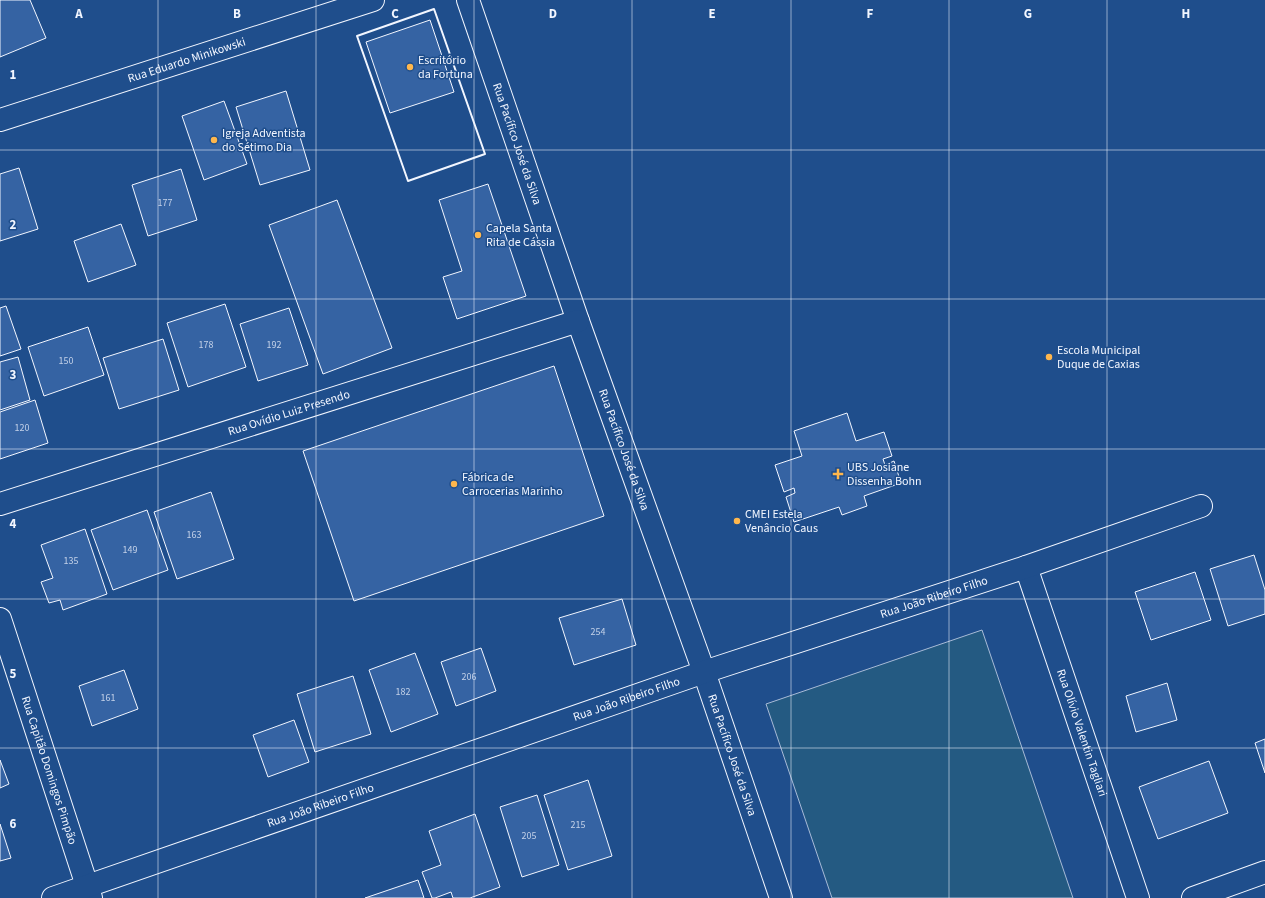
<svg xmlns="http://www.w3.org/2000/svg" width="1265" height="898" viewBox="0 0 1265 898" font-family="'Source Sans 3',sans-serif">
<rect width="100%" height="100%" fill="#1f4e8c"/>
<path fill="#245a82" stroke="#a8bbd7" d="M 982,630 L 1073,898 L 832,898 L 766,704 Z"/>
<g fill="#3563a3" stroke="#f2f6ff">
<path d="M 0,0 L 30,0 L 46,38 L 0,57 Z"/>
<path d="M 430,20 L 454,92 L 390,113 L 366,42 Z"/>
<path d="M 286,91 L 310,170 L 260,185 L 236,107 Z"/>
<path d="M 224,101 L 247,164 L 204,180 L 182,116 Z"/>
<path d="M 19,168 L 38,229 L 0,241 L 0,174 Z"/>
<path d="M 181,169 L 197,220 L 148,236 L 132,185 Z"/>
<path d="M 488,184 L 526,296 L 457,319 L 443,277 L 462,271 L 439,200 Z"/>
<path d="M 337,200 L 392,348 L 323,374 L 269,225 Z"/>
<path d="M 121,224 L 136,265 L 88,282 L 74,241 Z"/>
<path d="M 225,304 L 246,367 L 188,387 L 167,323 Z"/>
<path d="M 6,306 L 21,349 L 0,356 L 0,308 Z"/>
<path d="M 289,308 L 308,365 L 258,381 L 240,324 Z"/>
<path d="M 88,327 L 104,375 L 44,396 L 28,347 Z"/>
<path d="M 163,339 L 179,390 L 119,409 L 103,358 Z"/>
<path d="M 18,357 L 30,400 L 0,410 L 0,362 Z"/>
<path d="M 554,366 L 604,516 L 354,601 L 303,451 Z"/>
<path d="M 35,400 L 48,443 L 0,459 L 0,412 Z"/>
<path d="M 847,413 L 856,441 L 884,432 L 892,456 L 883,459 L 885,465 L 894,461 L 901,483 L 864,496 L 867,506 L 842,515 L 839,507 L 794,522 L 786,497 L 795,493 L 794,488 L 784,492 L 775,465 L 802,456 L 794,431 Z"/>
<path d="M 211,492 L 234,559 L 177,579 L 154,512 Z"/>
<path d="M 147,510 L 168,570 L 113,590 L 91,530 Z"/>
<path d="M 85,529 L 107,594 L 63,610 L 60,600 L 49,603 L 41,582 L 53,578 L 41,545 Z"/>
<path d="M 1254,555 L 1265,590 L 1265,614 L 1228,626 L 1210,569 Z"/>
<path d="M 1195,572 L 1211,620 L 1151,640 L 1135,592 Z"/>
<path d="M 622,599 L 636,645 L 574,665 L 559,618 Z"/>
<path d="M 481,648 L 496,691 L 456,706 L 441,662 Z"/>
<path d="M 415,653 L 438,714 L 391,732 L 369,670 Z"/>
<path d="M 124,670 L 138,709 L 92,726 L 79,686 Z"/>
<path d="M 353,676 L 371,734 L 315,752 L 297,694 Z"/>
<path d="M 1167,683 L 1177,720 L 1136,732 L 1126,696 Z"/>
<path d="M 294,720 L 309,762 L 268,777 L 253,735 Z"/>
<path d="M 1265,739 L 1265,773 L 1255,743 Z"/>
<path d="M 0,760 L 9,784 L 0,788 Z"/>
<path d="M 1209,761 L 1228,813 L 1158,839 L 1139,787 Z"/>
<path d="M 588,780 L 612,856 L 568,870 L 544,795 Z"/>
<path d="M 537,795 L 559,865 L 522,877 L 500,807 Z"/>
<path d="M 475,814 L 500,887 L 470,898 L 453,898 L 451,892 L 435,898 L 432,898 L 422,872 L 441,865 L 429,831 Z"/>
<path d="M 0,824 L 11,858 L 0,861 Z"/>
<path d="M 418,880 L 424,898 L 365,898 Z"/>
</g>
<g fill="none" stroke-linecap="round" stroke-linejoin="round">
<g stroke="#f2f6ff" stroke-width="24">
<g id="minor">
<path id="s1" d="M 468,0 L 578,321 L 704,672 L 781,898"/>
<path id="s2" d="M 0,120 L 373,0"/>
<path id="s3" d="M 0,504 L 578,321"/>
<path id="s4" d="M 1026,567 L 1138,898"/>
<path id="s5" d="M 0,619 L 91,898"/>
<path id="s6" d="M 53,898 L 704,672 L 1026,567 L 1201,506"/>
<path d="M 1193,898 L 1265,872"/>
</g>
</g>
<use href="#minor" stroke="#1f4e8c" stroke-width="22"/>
<path stroke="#f2f6ff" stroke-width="2" d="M 434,9 L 485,154 L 408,181 L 357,36 Z"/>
</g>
<path fill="none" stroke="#f2f6ff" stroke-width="1" stroke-opacity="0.55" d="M 158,0 L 158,898M 316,0 L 316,898M 474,0 L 474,898M 632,0 L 632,898M 791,0 L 791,898M 949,0 L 949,898M 1107,0 L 1107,898M 0,150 L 1265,150M 0,299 L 1265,299M 0,449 L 1265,449M 0,599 L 1265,599M 0,748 L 1265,748"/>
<g fill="#ffb74d" stroke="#1f4e8c" stroke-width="1.5">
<circle cx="410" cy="67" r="4"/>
<circle cx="214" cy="140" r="4"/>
<circle cx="478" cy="235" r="4"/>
<circle cx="1049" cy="357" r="4"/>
<path d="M836 468h4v4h4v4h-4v4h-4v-4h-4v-4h4z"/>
<circle cx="454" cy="484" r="4"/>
<circle cx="737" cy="521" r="4"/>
</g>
<g text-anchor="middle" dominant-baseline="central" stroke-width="3" stroke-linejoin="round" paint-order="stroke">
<g font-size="10" fill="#c3d1e8">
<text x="165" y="203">177</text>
<text x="206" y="345">178</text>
<text x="274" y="345">192</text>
<text x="66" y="361">150</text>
<text x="22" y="428">120</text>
<text x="194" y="535">163</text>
<text x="130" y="550">149</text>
<text x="71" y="561">135</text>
<text x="598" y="632">254</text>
<text x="469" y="677">206</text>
<text x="403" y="692">182</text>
<text x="108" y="698">161</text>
<text x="578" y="825">215</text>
<text x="529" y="836">205</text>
</g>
<g font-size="12" fill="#f2f6ff" stroke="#1f4e8c">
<text stroke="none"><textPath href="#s2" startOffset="196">Rua Eduardo Minikowski</textPath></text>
<text stroke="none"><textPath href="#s1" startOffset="152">Rua Pacífico José da Silva</textPath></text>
<text stroke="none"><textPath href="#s3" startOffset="303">Rua Ovídio Luiz Presendo</textPath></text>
<text stroke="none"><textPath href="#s1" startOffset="476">Rua Pacífico José da Silva</textPath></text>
<text stroke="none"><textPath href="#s6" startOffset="931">Rua João Ribeiro Filho</textPath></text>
<text stroke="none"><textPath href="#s6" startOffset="607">Rua João Ribeiro Filho</textPath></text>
<text stroke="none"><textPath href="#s4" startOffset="175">Rua Olívio Valentin Tagliari</textPath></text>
<text stroke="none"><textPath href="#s1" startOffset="800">Rua Pacífico José da Silva</textPath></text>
<text stroke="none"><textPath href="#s5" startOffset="159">Rua Capitão Domingos Pimpão</textPath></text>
<text stroke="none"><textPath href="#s6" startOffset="283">Rua João Ribeiro Filho</textPath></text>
</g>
<g font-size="12" fill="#f2f6ff" stroke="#1f4e8c" text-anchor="start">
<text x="418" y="60">Escritório<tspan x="418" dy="14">da Fortuna</tspan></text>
<text x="222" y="133">Igreja Adventista<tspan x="222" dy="14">do Sétimo Dia</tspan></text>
<text x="486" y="228">Capela Santa<tspan x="486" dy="14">Rita de Cássia</tspan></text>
<text x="1057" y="350">Escola Municipal<tspan x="1057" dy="14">Duque de Caxias</tspan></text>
<text x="847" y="467">UBS Josiane<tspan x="847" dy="14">Dissenha Bohn</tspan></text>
<text x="462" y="477">Fábrica de<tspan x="462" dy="14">Carrocerias Marinho</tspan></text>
<text x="745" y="514">CMEI Estela<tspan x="745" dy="14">Venâncio Caus</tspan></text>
</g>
</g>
<g font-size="13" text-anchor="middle" font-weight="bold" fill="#f2f6ff" stroke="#1f4e8c" stroke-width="3" stroke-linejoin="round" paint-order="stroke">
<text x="79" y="18">A</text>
<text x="237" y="18">B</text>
<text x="395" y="18">C</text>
<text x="553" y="18">D</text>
<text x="712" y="18">E</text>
<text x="870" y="18">F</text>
<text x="1028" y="18">G</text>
<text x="1186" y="18">H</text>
<text x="13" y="79">1</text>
<text x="13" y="229">2</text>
<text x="13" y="379">3</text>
<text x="13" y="528">4</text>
<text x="13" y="678">5</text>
<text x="13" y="828">6</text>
</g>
</svg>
